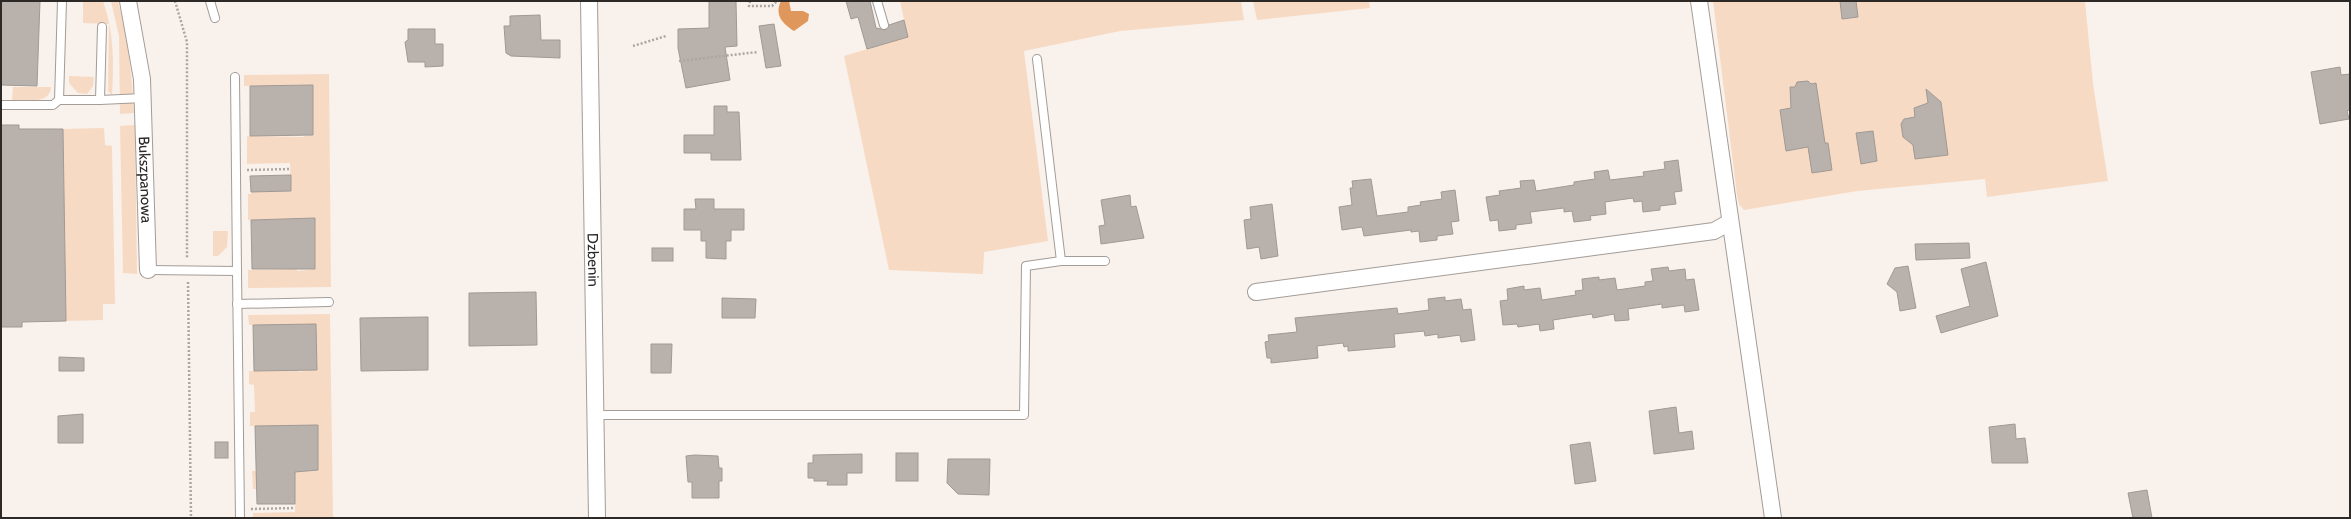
<svg xmlns="http://www.w3.org/2000/svg" width="2351" height="519" viewBox="0 0 2351 519" font-family="Cabin,sans-serif">
<rect width="100%" height="100%" fill="#f9f1eb"/>
<g fill="#f7dac4">
<path d="M 83,1 L 103,1 C 114,32 114,63 112,95 L 108,91 L 109,24 L 83,23 Z"/>
<path d="M 111,1 L 118,1 C 128,38 132,75 134,113 L 120,114 L 119,36 Z"/>
<path d="M 900,1 L 1241,1 L 1244,20 L 1120,31 L 1024,51 L 1048,241 L 984,252 L 983,274 L 889,270 L 844,56 L 908,37 Z"/>
<path d="M 1253,1 L 1369,1 L 1370,8 L 1257,20 Z"/>
<path d="M 1713,1 L 2085,1 L 2093,84 L 2108,181 L 1987,197 L 1985,179 L 1857,191 L 1744,210 L 1739,204 L 1737,195 Z"/>
<path d="M 329,74 L 331,287 L 248,288 L 248,270 L 297,269 L 297,271 L 315,269 L 314,219 L 248,220 L 248,194 L 251,194 L 251,192 L 291,191 L 290,163 L 247,164 L 247,136 L 304,137 L 304,136 L 313,135 L 313,85 L 244,86 L 244,75 Z"/>
<path d="M 69,76 L 94,77 L 93,86 L 87,94 L 78,93 L 69,83 Z"/>
<path d="M 13,87 L 51,87 C 50,105 25,100 12,100 Z"/>
<path d="M 135,125 L 137,274 L 123,273 L 120,126 Z"/>
<path d="M 104,128 L 105,145 L 112,146 L 115,304 L 103,304 L 103,320 L 66,321 L 63,129 Z"/>
<path d="M 213,231 L 228,231 L 227,247 L 218,256 L 213,256 Z"/>
<path d="M 330,314 L 333,518 L 253,518 L 253,513 L 295,512 L 295,488 L 253,489 L 252,471 L 300,470 L 301,472 L 318,469 L 318,425 L 250,426 L 250,412 L 255,412 L 254,385 L 249,384 L 249,371 L 298,370 L 299,372 L 317,369 L 316,325 L 249,325 L 248,315 Z"/>
</g>
<path fill="#e0975c" d="M 781,1 L 789,1 L 791,11 L 803,11 L 809,14 L 808,21 L 794,31 C 783,24 774,15 781,1 Z"/>
<g fill="#b9b1ac" stroke="#a09994">
<path d="M 1,1 L 40,1 L 37,86 L 1,85 Z"/>
<path d="M 709,1 L 736,1 L 737,46 L 725,47 L 730,80 L 686,88 L 678,48 L 678,29 L 709,28 Z"/>
<path d="M 846,1 L 870,1 L 876,28 L 885,30 L 889,25 L 904,20 L 908,37 L 867,49 L 858,17 L 851,19 Z"/>
<path d="M 1840,1 L 1856,1 L 1858,17 L 1842,19 Z"/>
<path d="M 540,15 L 541,40 L 560,40 L 560,58 L 511,56 L 506,53 L 504,26 L 510,26 L 510,16 Z"/>
<path d="M 774,24 L 781,66 L 766,68 L 759,26 Z"/>
<path d="M 408,29 L 435,29 L 435,44 L 443,44 L 443,66 L 425,67 L 425,62 L 408,62 L 405,42 L 408,40 Z"/>
<path d="M 2340,67 L 2341,75 L 2350,74 L 2350,110 L 2347,111 L 2349,119 L 2320,124 L 2311,72 Z"/>
<path d="M 1808,81 L 1811,84 L 1816,83 L 1825,143 L 1828,143 L 1832,170 L 1812,173 L 1808,147 L 1786,151 L 1780,110 L 1791,108 L 1790,87 L 1795,87 L 1797,82 Z"/>
<path d="M 313,85 L 313,135 L 250,136 L 250,86 Z"/>
<path d="M 1926,89 L 1941,102 L 1948,155 L 1915,159 L 1913,145 L 1903,137 L 1901,124 L 1904,119 L 1915,117 L 1914,108 L 1928,103 Z"/>
<path d="M 714,106 L 727,106 L 727,112 L 739,112 L 741,160 L 711,160 L 711,153 L 684,153 L 684,135 L 714,135 Z"/>
<path d="M 1,125 L 19,125 L 19,129 L 63,129 L 66,321 L 22,322 L 22,327 L 1,327 Z"/>
<path d="M 1873,131 L 1877,161 L 1861,164 L 1856,133 Z"/>
<path d="M 1678,160 L 1682,191 L 1674,192 L 1676,204 L 1660,206 L 1660,210 L 1643,212 L 1642,201 L 1634,202 L 1633,198 L 1605,202 L 1606,214 L 1590,216 L 1591,220 L 1574,222 L 1572,211 L 1564,212 L 1564,208 L 1530,212 L 1532,223 L 1516,225 L 1516,229 L 1499,231 L 1498,220 L 1490,221 L 1486,197 L 1500,195 L 1499,191 L 1521,188 L 1520,181 L 1534,180 L 1536,191 L 1574,185 L 1574,182 L 1595,179 L 1594,172 L 1608,170 L 1610,180 L 1644,176 L 1643,172 L 1665,169 L 1664,162 Z"/>
<path d="M 291,175 L 291,191 L 251,192 L 250,176 Z"/>
<path d="M 1371,179 L 1377,216 L 1408,212 L 1408,207 L 1421,205 L 1420,202 L 1442,199 L 1441,192 L 1455,190 L 1459,221 L 1451,222 L 1453,234 L 1437,236 L 1437,240 L 1420,242 L 1419,231 L 1411,232 L 1411,230 L 1364,236 L 1362,227 L 1342,230 L 1339,207 L 1352,205 L 1350,188 L 1353,188 L 1352,181 Z"/>
<path d="M 1130,195 L 1131,207 L 1136,206 L 1144,238 L 1101,244 L 1099,226 L 1105,225 L 1101,200 Z"/>
<path d="M 695,199 L 714,199 L 714,209 L 744,209 L 744,230 L 731,230 L 731,241 L 726,241 L 726,259 L 706,258 L 706,241 L 701,241 L 701,230 L 684,230 L 684,209 L 696,209 Z"/>
<path d="M 1272,204 L 1278,256 L 1261,259 L 1259,247 L 1247,249 L 1244,220 L 1251,219 L 1250,207 Z"/>
<path d="M 315,218 L 315,269 L 252,269 L 251,220 Z"/>
<path d="M 1969,243 L 1970,258 L 1916,260 L 1915,244 Z"/>
<rect x="652" y="248" width="21" height="13"/>
<path d="M 1986,262 L 1998,316 L 1941,333 L 1936,316 L 1970,306 L 1961,269 Z"/>
<path d="M 1908,266 L 1916,308 L 1900,311 L 1897,292 L 1887,284 L 1895,268 Z"/>
<path d="M 1668,267 L 1669,271 L 1685,269 L 1686,280 L 1694,279 L 1699,310 L 1685,312 L 1684,305 L 1662,308 L 1662,304 L 1628,309 L 1629,320 L 1615,321 L 1614,314 L 1593,318 L 1592,314 L 1553,320 L 1554,329 L 1540,331 L 1539,324 L 1518,327 L 1517,324 L 1503,325 L 1500,301 L 1508,300 L 1507,289 L 1524,286 L 1524,290 L 1540,288 L 1542,300 L 1576,295 L 1575,291 L 1583,290 L 1582,279 L 1599,277 L 1599,280 L 1615,278 L 1617,290 L 1645,286 L 1645,282 L 1653,281 L 1651,269 Z"/>
<path d="M 536,292 L 537,345 L 469,346 L 469,293 Z"/>
<path d="M 1445,297 L 1445,301 L 1461,299 L 1463,310 L 1471,309 L 1475,340 L 1461,342 L 1460,335 L 1438,338 L 1438,334 L 1425,336 L 1424,331 L 1394,334 L 1395,347 L 1348,351 L 1348,346 L 1344,347 L 1343,343 L 1317,346 L 1318,358 L 1271,363 L 1271,358 L 1267,358 L 1265,342 L 1269,341 L 1268,335 L 1297,332 L 1295,318 L 1397,308 L 1398,314 L 1429,310 L 1428,299 Z"/>
<path d="M 722,298 L 756,299 L 755,318 L 722,318 Z"/>
<path d="M 428,317 L 428,370 L 361,371 L 360,318 Z"/>
<path d="M 316,324 L 317,370 L 254,371 L 253,325 Z"/>
<path d="M 651,344 L 672,344 L 671,373 L 651,373 Z"/>
<path d="M 59,357 L 84,358 L 84,371 L 59,371 Z"/>
<path d="M 1676,407 L 1679,433 L 1692,431 L 1694,449 L 1654,454 L 1649,411 Z"/>
<path d="M 83,414 L 83,443 L 58,443 L 58,416 Z"/>
<path d="M 2015,424 L 2016,439 L 2025,438 L 2028,463 L 1992,463 L 1989,427 Z"/>
<path d="M 318,425 L 318,470 L 295,472 L 295,504 L 257,504 L 255,426 Z"/>
<rect x="215" y="442" width="13" height="16"/>
<path d="M 1590,442 L 1596,481 L 1575,484 L 1570,445 Z"/>
<rect x="896" y="453" width="22" height="28"/>
<path d="M 862,454 L 862,473 L 847,473 L 847,485 L 827,485 L 828,481 L 814,481 L 814,478 L 808,478 L 808,463 L 813,463 L 813,455 Z"/>
<path d="M 695,455 L 718,456 L 719,468 L 722,468 L 722,481 L 719,481 L 719,498 L 692,498 L 692,482 L 688,482 L 686,456 Z"/>
<path d="M 948,459 L 990,459 L 989,495 L 958,494 L 947,483 Z"/>
<path d="M 2147,490 L 2152,518 L 2133,518 L 2128,493 Z"/>
</g>
<g fill="none" stroke-linecap="round" stroke-linejoin="round">
<g stroke="#a39c97" stroke-width="10">
<g id="lane">
<path d="M 210,1 L 215,18"/>
<path d="M 877,1 L 884,25"/>
<path d="M 1037,59 L 1061,261"/>
<path d="M 235,77 L 237,271"/>
<path d="M 59,100 L 100,100 L 102,27"/>
<path d="M 100,100 L 144,98"/>
<path d="M 1,105 L 53,105 L 59,100 L 62,1"/>
<path d="M 148,270 L 237,271 L 240,518"/>
<path d="M 237,304 L 329,302"/>
<path d="M 595,415 L 1024,415 L 1026,266 L 1061,261 L 1105,261"/>
</g>
</g>
<g stroke="#a39c97" stroke-width="18">
<g id="street">
<path id="s1" d="M 128,1 L 142,79 L 148,270"/>
<path id="s2" d="M 589,1 L 597,518"/>
<path d="M 1699,1 L 1773,518"/>
<path d="M 1256,292 L 1714,231 L 1730,222"/>
</g>
</g>
<g stroke="#aca6a2" stroke-width="2.5" stroke-dasharray="2 2" stroke-linecap="butt">
<path d="M 175,1 L 187,42 L 187,259"/>
<path d="M 750,1 L 749,6 L 772,6 L 777,1"/>
<path d="M 633,46 L 666,36"/>
<path d="M 679,61 L 758,52"/>
<path d="M 247,170 L 291,169"/>
<path d="M 188,282 L 191,518"/>
<path d="M 251,509 L 295,508"/>
</g>
<use href="#lane" stroke="#fff" stroke-width="8"/>
<use href="#street" stroke="#fff" stroke-width="16"/>
</g>
<g text-anchor="middle" dominant-baseline="central" stroke-width="3" stroke-linejoin="round" paint-order="stroke">
<g font-size="15" fill="#2c2927" stroke="#f9f1eb">
<text stroke="none"><textPath href="#s1" startOffset="180">Bukszpanowa</textPath></text>
<text stroke="none"><textPath href="#s2" startOffset="259">Dzbenin</textPath></text>
</g>
</g>
<rect width="2351" height="519" fill="none" stroke="#2c2927" stroke-width="4"/>
</svg>
